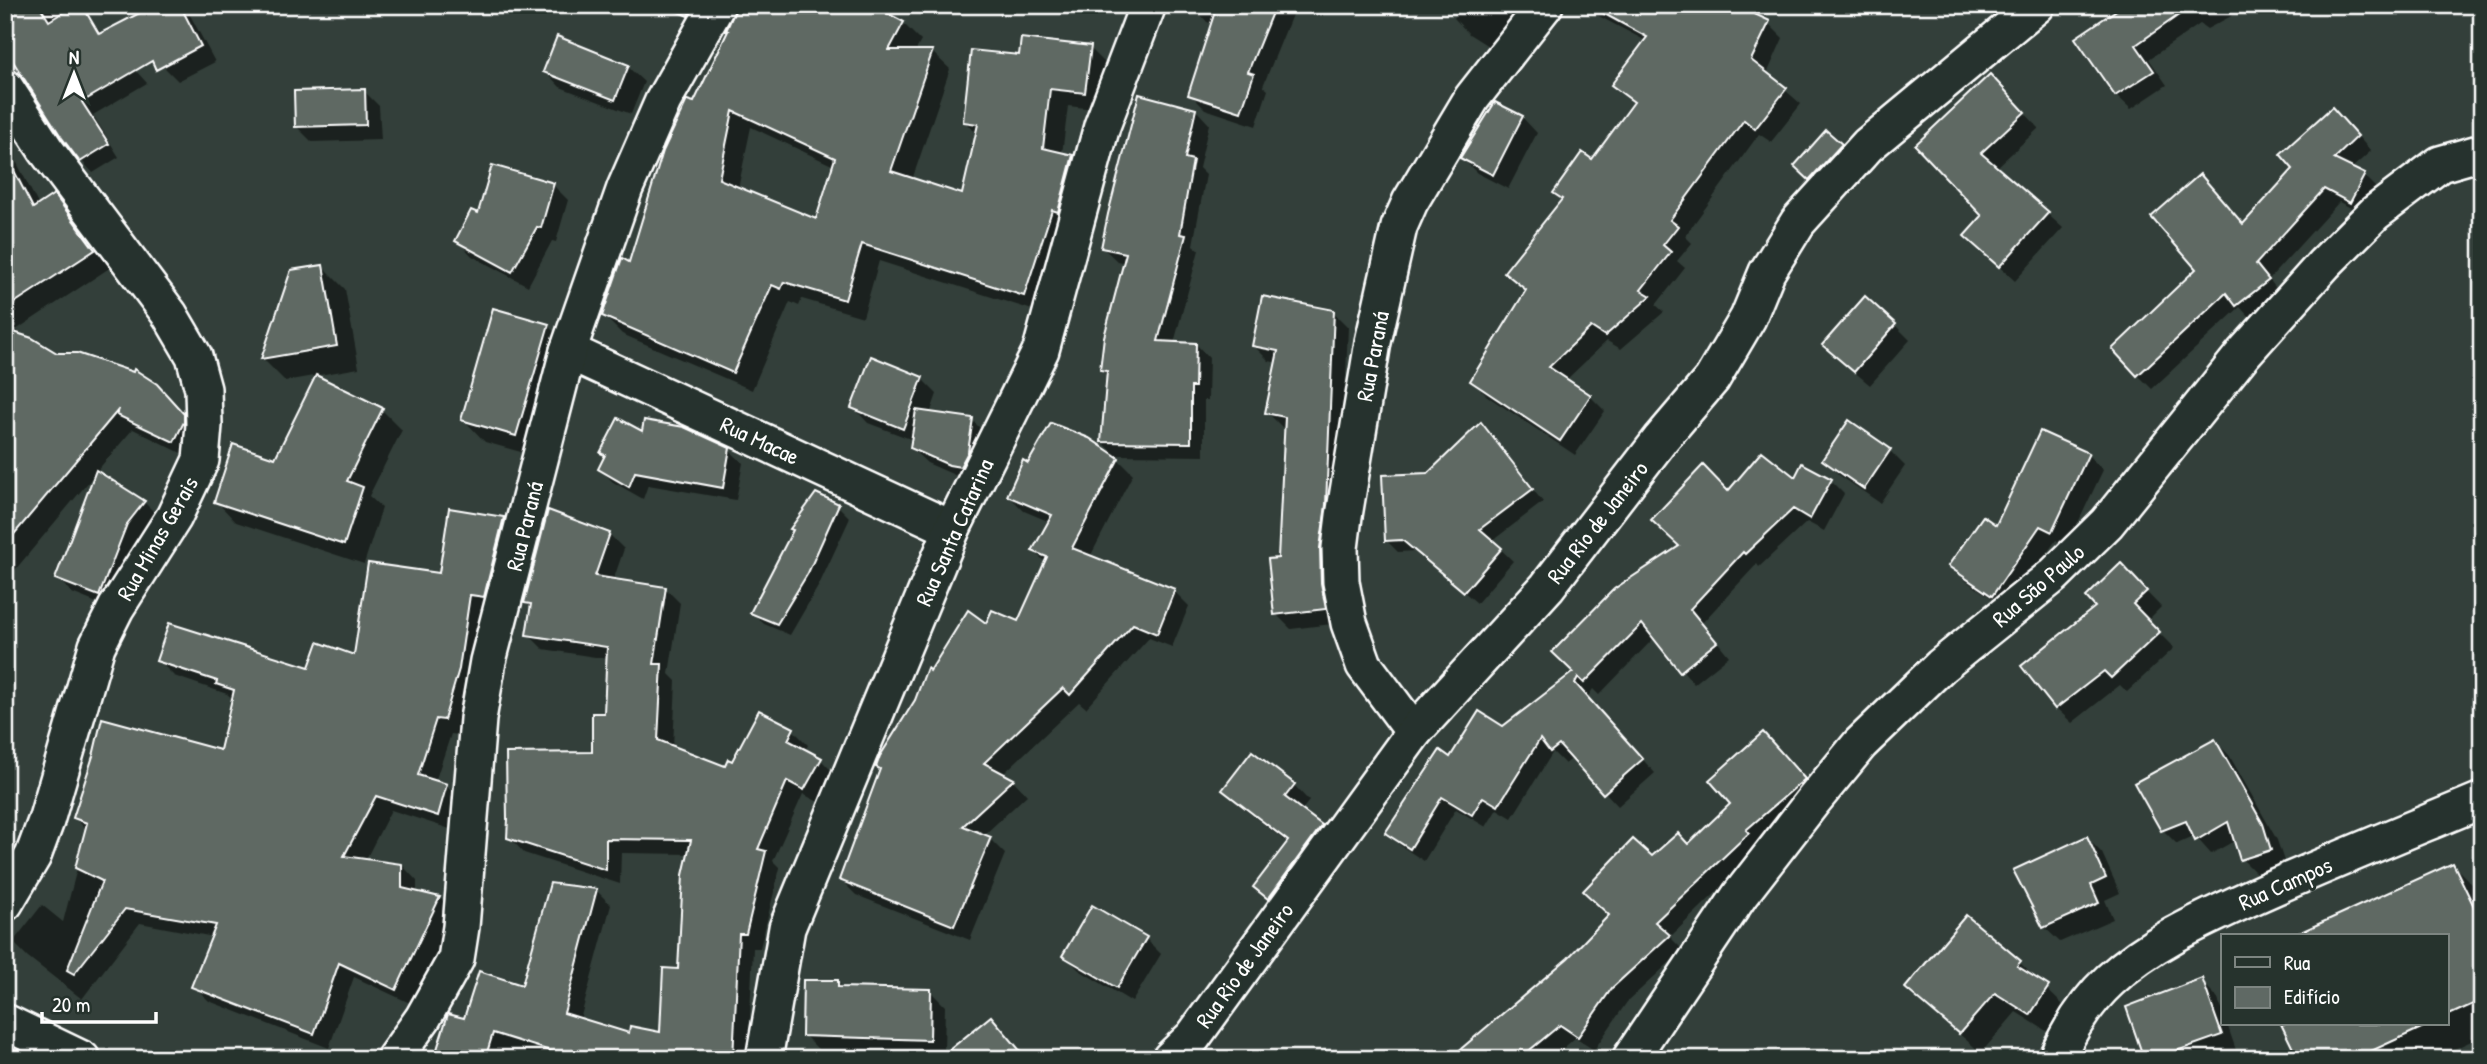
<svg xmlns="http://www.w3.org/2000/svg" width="2487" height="1064" viewBox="0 0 2487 1064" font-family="'Patrick Hand',sans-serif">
<rect width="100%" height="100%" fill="#333f3a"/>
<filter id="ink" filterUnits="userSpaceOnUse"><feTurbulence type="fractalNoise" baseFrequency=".0143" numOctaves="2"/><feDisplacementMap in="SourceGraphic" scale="14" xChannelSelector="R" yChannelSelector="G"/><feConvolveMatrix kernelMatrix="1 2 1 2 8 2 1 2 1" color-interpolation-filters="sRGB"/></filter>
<g filter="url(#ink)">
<g fill="#0007" fill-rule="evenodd">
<path d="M 8,5 L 76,5 L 147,83 L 93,115 L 119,157 L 93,173 L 81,160 Z"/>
<path d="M 159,5 L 182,5 L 189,13 L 215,62 L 178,81 L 163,66 Z"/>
<path d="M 739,5 L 883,5 L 879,11 L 903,23 L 921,41 L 915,52 L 932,52 L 950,69 L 912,180 L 963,196 L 977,134 L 964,121 L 1021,57 L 1090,48 L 1108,66 L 1103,110 L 1068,106 L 1062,154 L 1072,156 L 1090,174 L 1042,313 L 879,261 L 863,317 L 802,299 L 799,306 L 790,302 L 752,390 L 622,334 L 604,316 L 630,264 L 695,104 ZM 751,127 L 834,166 L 817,222 L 738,189 Z"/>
<path d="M 1192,5 L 1296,5 L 1263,86 L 1268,90 L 1256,126 L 1205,109 L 1190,94 L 1213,24 L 1207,22 Z"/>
<path d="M 1464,5 L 1520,5 L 1524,9 L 1496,51 L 1469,34 L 1454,18 Z"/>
<path d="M 1583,5 L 1763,5 L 1757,18 L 1768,23 L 1783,38 L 1767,74 L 1801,104 L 1771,142 L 1759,134 L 1685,236 L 1692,243 L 1677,261 L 1685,268 L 1656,305 L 1664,312 L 1621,349 L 1607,341 L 1566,380 L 1590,396 L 1605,411 L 1575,455 L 1487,396 L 1472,381 L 1527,291 L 1506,272 L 1563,200 L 1555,192 L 1592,161 L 1635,105 L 1613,85 L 1646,41 L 1589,11 Z"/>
<path d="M 2127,5 L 2252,5 L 2207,29 L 2200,24 L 2149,59 L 2167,85 L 2131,109 L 2116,95 L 2078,39 Z"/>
<path d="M 558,39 L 628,67 L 644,82 L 631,114 L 560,87 L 545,71 Z"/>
<path d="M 364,91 L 379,106 L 381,140 L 312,142 L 297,127 Z"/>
<path d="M 2005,92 L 2039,128 L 1996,168 L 2063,228 L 2015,281 L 1982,251 L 1985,216 L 1917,145 Z"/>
<path d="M 1196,110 L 1209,124 L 1199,168 L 1206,175 L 1193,245 L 1199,250 L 1174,343 L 1196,344 L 1209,358 L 1208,400 L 1204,400 L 1204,456 L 1116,455 L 1102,442 L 1108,376 L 1101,369 L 1125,263 L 1117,261 L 1103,248 Z"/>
<path d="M 1522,117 L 1537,133 L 1508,189 L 1477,173 L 1462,158 Z"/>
<path d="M 2346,123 L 2371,151 L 2351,169 L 2364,176 L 2378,190 L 2365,215 L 2339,202 L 2269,279 L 2281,295 L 2251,319 L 2240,307 L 2152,389 L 2138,375 L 2244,226 L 2296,169 Z"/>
<path d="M 1841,145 L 1856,160 L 1825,194 L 1796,166 Z"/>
<path d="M 5,151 L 17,163 L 39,206 L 54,196 L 71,213 L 111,267 L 16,330 L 56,355 L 174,403 L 200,433 L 191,458 L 133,429 L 96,472 L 144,502 L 159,517 L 114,610 L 72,593 L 57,578 L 96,473 L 5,582 Z"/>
<path d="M 553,185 L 568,200 L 556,242 L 552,241 L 528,286 L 472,256 L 457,240 L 479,216 Z"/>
<path d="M 323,267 L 345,289 L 359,368 L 285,381 L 263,359 L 292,272 Z"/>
<path d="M 1333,312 L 1348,327 L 1340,521 L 1340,623 L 1291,629 L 1276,614 L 1286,428 L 1282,427 L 1267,412 L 1278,363 L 1269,361 L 1254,346 Z"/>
<path d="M 1895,325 L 1910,340 L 1870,385 L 1840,360 Z"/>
<path d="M 548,326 L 571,348 L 539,457 L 485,442 L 463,419 Z"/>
<path d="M 922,379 L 937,394 L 930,414 L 972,420 L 987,435 L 966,480 L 927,463 L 911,448 L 913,440 L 868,423 L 853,407 Z"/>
<path d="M 382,410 L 402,430 L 369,496 L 382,508 L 364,564 L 236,522 L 216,501 L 276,460 Z"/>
<path d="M 1849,423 L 1890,451 L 1905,466 L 1880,503 L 1839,475 L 1824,460 Z"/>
<path d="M 1481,425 L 1543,502 L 1492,541 L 1513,561 L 1477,603 L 1416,551 L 1398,552 L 1386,540 L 1429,475 Z"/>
<path d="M 643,434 L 729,450 L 743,463 L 736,500 L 648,485 L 643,499 L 613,482 L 600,469 L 606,457 L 602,453 Z"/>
<path d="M 2088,455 L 2103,470 L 2067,546 L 2056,540 L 2008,609 L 1966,581 L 1950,566 Z"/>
<path d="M 1118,459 L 1133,474 L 1090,557 L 1174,591 L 1189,606 L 1172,647 L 1149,638 L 1086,708 L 1079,702 L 1002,775 L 1013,780 L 1027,795 L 983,836 L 990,839 L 1005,854 L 970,940 L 856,895 L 841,880 L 917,700 L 931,673 L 987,626 L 1019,623 L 1046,563 L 1034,551 L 1050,522 L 1024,511 L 1009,496 L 1029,465 Z"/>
<path d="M 1795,480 L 1831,481 L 1844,494 L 1824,531 L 1807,522 L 1759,567 L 1757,564 L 1702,623 L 1729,656 L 1694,684 L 1655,637 L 1599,695 L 1593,689 L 1587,698 L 1655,773 L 1618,806 L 1573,758 L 1565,764 L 1553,752 L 1512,818 L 1497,809 L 1486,827 L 1456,809 L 1424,861 L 1401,846 L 1387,833 L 1451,759 L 1503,729 L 1575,672 L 1729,493 Z"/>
<path d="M 838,506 L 850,518 L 819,585 L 790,635 L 764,624 L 752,612 L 795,531 Z"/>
<path d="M 504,518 L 519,534 L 459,735 L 451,734 L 435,782 L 446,786 L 462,801 L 453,830 L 391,810 L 365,861 L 402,865 L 417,881 L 417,893 L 440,898 L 455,913 L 412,1004 L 354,977 L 329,1048 L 209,1001 L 194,986 L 214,937 L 140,923 L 82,999 L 28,957 L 13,942 L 42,905 L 63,922 L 87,830 L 75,818 L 221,752 L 234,700 L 227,694 L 174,676 L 158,660 L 311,669 L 356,658 L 440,575 Z"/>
<path d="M 609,534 L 624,549 L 613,581 L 665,588 L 680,603 L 669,674 L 676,681 L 673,748 L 726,768 L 733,763 L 759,712 L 793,730 L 808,745 L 805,751 L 820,759 L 835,774 L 820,803 L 803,794 L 773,861 L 780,868 L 760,948 L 753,948 L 749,1039 L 762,1053 L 761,1059 L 436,1059 L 465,1021 L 523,987 L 596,890 L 611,905 L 580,1020 L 630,1035 L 662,1034 L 680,971 L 690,854 L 621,853 L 620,884 L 524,853 L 509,837 L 593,754 L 605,715 L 608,659 L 543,649 L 528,634 L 532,609 L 526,603 Z"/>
<path d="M 2121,566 L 2161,607 L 2147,621 L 2174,648 L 2127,692 L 2120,685 L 2072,723 L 2056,708 L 2098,607 Z"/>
<path d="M 2215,741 L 2229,755 L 2277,840 L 2285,864 L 2256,873 L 2242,859 L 2236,840 L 2211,854 L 2195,836 L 2177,844 L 2163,830 Z"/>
<path d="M 1777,749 L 1818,794 L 1670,937 L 1683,950 L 1627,1002 L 1594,1050 L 1575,1038 L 1551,1059 L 1469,1059 L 1569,960 L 1610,915 L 1652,859 L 1688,846 L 1732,804 Z"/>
<path d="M 1253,753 L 1294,785 L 1309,801 L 1301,811 L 1336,842 L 1270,902 L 1255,887 L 1289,844 L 1239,805 L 1224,790 Z"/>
<path d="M 2087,838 L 2102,853 L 2120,893 L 2105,900 L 2113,919 L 2060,942 L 2044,927 Z"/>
<path d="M 2453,865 L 2478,890 L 2482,898 L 2482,1036 L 2433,1059 L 2300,1059 L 2283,1024 L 2447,1024 L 2447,936 L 2296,936 Z"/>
<path d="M 1967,918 L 2020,963 L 2063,1005 L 2063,1015 L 2051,1034 L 2016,1012 L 1981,1053 L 1907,988 Z"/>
<path d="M 1146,939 L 1161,954 L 1132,1002 L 1079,970 L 1064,955 Z"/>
<path d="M 837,982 L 844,989 L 930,991 L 945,1006 L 944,1054 L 819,1050 L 804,1035 Z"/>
<path d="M 2202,982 L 2217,997 L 2223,1012 L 2223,1024 L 2227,1024 L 2236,1050 L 2211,1059 L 2146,1059 Z"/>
<path d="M 2090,1050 L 2105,1059 L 2080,1059 L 2083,1053 Z"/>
<path d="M 190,1053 L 215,1059 L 189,1059 Z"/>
</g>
<g fill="#5f6964" stroke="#fff" stroke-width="2" fill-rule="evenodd">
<path d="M 5,5 L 39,5 L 49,21 L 75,5 L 82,5 L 99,34 L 155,5 L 180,5 L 201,46 L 156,70 L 152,61 L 82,102 L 109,144 L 80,162 L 62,138 L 5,49 Z"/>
<path d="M 666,5 L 694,5 L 688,16 L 666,7 Z"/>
<path d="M 737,5 L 872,5 L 904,22 L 889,50 L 933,50 L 891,171 L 962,194 L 978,124 L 963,122 L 971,50 L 1019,55 L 1021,38 L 1091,46 L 1085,93 L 1050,89 L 1043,148 L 1073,155 L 1058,212 L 1052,210 L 1024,296 L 862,244 L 845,300 L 784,282 L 781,289 L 772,285 L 733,373 L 602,316 L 622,258 L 629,262 L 663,151 L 687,100 L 694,102 L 728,31 L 726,31 ZM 733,111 L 835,158 L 816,219 L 719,179 Z"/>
<path d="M 1217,5 L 1275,5 L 1248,72 L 1254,74 L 1241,112 L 1188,95 Z"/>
<path d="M 1588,5 L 1735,5 L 1770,21 L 1751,60 L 1787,88 L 1755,129 L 1744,120 L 1670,220 L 1678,226 L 1663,245 L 1671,252 L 1641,290 L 1651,296 L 1605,336 L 1591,327 L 1549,367 L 1591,395 L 1560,441 L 1470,381 L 1526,290 L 1504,272 L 1562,199 L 1553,193 L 1582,152 L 1592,159 L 1634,102 L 1611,85 L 1647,37 Z"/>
<path d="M 2124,5 L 2193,5 L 2136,45 L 2154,71 L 2115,96 L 2075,38 Z"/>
<path d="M 557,36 L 629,65 L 615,100 L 543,72 Z"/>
<path d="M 1990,74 L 2025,112 L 1981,153 L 2049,212 L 1999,267 L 1964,236 L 1982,216 L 1915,145 Z"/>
<path d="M 365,89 L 366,125 L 295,127 L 294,91 Z"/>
<path d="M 1139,94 L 1196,109 L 1185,158 L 1193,160 L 1180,234 L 1186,235 L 1158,341 L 1196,343 L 1195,387 L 1191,387 L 1191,443 L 1101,442 L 1107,371 L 1100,370 L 1104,337 L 1126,253 L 1101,248 L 1108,214 Z"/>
<path d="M 1495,102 L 1523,116 L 1493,175 L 1460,158 Z"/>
<path d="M 2332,107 L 2358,136 L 2334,159 L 2365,174 L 2350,203 L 2324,189 L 2256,264 L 2269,280 L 2236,306 L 2226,293 L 2137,376 L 2112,349 L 2196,269 L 2151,217 L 2200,174 L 2243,224 L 2293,169 L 2280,154 Z"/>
<path d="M 1826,130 L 1842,144 L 1809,180 L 1794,166 Z"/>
<path d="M 5,153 L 33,208 L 54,194 L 95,250 L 5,309 Z"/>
<path d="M 492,165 L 554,183 L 541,228 L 537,227 L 512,272 L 455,241 L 471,210 L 478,213 Z"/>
<path d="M 323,265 L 337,346 L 261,359 L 291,270 Z"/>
<path d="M 1262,296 L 1334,310 L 1326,505 L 1320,548 L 1321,583 L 1326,609 L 1274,615 L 1268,559 L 1278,558 L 1285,417 L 1265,413 L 1278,351 L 1252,346 Z"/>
<path d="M 1865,296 L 1896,324 L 1854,372 L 1822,345 Z"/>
<path d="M 493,308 L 549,324 L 516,436 L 461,420 Z"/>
<path d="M 5,329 L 32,338 L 57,353 L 77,353 L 133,372 L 134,369 L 157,384 L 184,414 L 184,422 L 174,442 L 117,415 L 119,409 L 5,545 Z"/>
<path d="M 871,356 L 923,377 L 903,429 L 851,408 Z"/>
<path d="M 316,375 L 383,408 L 347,481 L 363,487 L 344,545 L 214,502 L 233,444 L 275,458 Z"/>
<path d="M 916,410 L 973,418 L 968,452 L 960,467 L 949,465 L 910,448 Z"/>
<path d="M 618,418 L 642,431 L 644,420 L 684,427 L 730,448 L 723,488 L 635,472 L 629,487 L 598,469 L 605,455 L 600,453 Z"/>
<path d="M 1849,420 L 1891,449 L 1864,489 L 1822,460 Z"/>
<path d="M 1481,422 L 1533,489 L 1480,529 L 1502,548 L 1464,592 L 1402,540 L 1385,541 L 1382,475 L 1428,473 Z"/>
<path d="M 1051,423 L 1089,438 L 1119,458 L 1072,548 L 1175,589 L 1157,634 L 1133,624 L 1070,695 L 1063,688 L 984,763 L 1014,779 L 963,826 L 991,837 L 954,926 L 839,880 L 880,769 L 876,767 L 880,756 L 915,700 L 927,668 L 930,671 L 968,610 L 986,623 L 992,610 L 1018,621 L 1047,557 L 1032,551 L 1052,515 L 1007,496 L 1023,460 L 1028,463 Z"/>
<path d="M 2040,431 L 2089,453 L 2052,532 L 2040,526 L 1992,596 L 1948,566 L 1983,516 L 1996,525 Z"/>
<path d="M 1762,451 L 1795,477 L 1802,463 L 1832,479 L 1810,519 L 1793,509 L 1745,554 L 1743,552 L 1690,609 L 1717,642 L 1680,672 L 1642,624 L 1584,683 L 1578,677 L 1575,683 L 1643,759 L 1603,794 L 1559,745 L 1550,752 L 1540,739 L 1498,806 L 1483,797 L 1472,815 L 1442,797 L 1410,849 L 1385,833 L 1440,750 L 1450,757 L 1479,711 L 1503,726 L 1573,672 L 1552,652 L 1614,589 L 1679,546 L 1651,520 L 1703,465 L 1728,491 Z"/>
<path d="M 96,470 L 145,501 L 127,524 L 99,596 L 55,579 Z"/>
<path d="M 816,493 L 839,504 L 808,573 L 777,624 L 750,613 L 793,530 L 790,529 Z"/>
<path d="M 449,508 L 504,517 L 484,597 L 470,595 L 459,669 L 444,720 L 436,719 L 418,775 L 447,784 L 438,816 L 376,796 L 344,856 L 402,864 L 402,888 L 440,897 L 396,990 L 339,963 L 314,1034 L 191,987 L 216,925 L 125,909 L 74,974 L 67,970 L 102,881 L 75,868 L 87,823 L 73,818 L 93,756 L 102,718 L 220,750 L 234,690 L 216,684 L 217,681 L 156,661 L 169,623 L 309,667 L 318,642 L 354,655 L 368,563 L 439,573 Z"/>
<path d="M 548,510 L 610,533 L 595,576 L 666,587 L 654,664 L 662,664 L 658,740 L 725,766 L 728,759 L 732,761 L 759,710 L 794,728 L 788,740 L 822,758 L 804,790 L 787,781 L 758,849 L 766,851 L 746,934 L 739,934 L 733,1059 L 576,1059 L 493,1033 L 485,1059 L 434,1059 L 448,1014 L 464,1018 L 479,971 L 522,985 L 550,883 L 597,889 L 564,1013 L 629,1033 L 630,1026 L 660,1032 L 663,968 L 678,969 L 683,875 L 691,840 L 606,839 L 606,870 L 507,838 L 508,819 L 507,819 L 506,753 L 592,752 L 592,713 L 604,713 L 607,647 L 526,635 L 531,604 L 524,603 Z"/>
<path d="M 2121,563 L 2147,591 L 2133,604 L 2160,632 L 2111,678 L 2104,671 L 2055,709 L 2021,666 L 2095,607 L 2086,597 Z"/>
<path d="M 1763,732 L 1805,779 L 1746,830 L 1749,833 L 1655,922 L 1670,935 L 1612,988 L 1578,1037 L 1560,1025 L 1519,1059 L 1449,1059 L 1568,958 L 1609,915 L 1583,891 L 1633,839 L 1652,856 L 1678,833 L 1688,844 L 1730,804 L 1709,780 Z"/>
<path d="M 2215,739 L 2263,824 L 2271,850 L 2240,860 L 2228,822 L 2195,841 L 2186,821 L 2161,831 L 2134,783 Z"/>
<path d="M 1252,751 L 1295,784 L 1285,797 L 1322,825 L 1268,899 L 1253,887 L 1288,841 L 1222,790 Z"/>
<path d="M 2087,836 L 2106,878 L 2091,885 L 2099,903 L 2043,928 L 2013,870 Z"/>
<path d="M 2453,863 L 2482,923 L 2482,1000 L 2447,1016 L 2447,936 L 2292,936 Z"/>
<path d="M 1092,905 L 1147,937 L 1117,988 L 1062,956 Z"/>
<path d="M 1966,915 L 2021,961 L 2017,966 L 2049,986 L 2030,1015 L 1995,993 L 1959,1034 L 1905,988 Z"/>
<path d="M 2202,978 L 2222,1035 L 2154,1059 L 2144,1059 L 2126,1007 Z"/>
<path d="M 803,980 L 838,980 L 838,987 L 931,989 L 930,1040 L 802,1036 Z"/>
<path d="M 991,1016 L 1027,1059 L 938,1059 Z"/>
<path d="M 2281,1024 L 2430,1024 L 2354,1059 L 2298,1059 Z"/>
</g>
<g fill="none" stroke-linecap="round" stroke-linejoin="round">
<g stroke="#fff" stroke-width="40">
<g id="minor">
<path d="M 5,87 L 46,150 L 170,315 L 194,356 L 203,389 L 204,425 L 201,460 L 174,517 L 116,608 L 97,646 L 46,821 L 33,856 L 5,903"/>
<path d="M 568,351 L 952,529"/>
<path d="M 1414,732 L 1364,665 L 1349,623 L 1341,582 L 1340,548 L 1344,516 L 1373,342 L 1399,227 L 1410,202 L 1472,98 L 1545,5"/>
<path d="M 5,1022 L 82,1059"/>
<path d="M 394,1059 L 423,1018 L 456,959 L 461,927 L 478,719 L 488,661 L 568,351 L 625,188 L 663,101 L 717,5"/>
<path d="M 764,1059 L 787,928 L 952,529 L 1041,350 L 1102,126 L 1148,5"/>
<path d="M 1170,1059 L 1193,1037 L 1414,732 L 1547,587 L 1661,439 L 1712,379 L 1748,318 L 1767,272 L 1798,222 L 1868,145 L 2037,5"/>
<path d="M 1630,1059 L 1740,895 L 1813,801 L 1860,744 L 1941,666 L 2054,575 L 2107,523 L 2243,354 L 2324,264 L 2375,213 L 2440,164 L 2482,152"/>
<path d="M 2056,1059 C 2069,1030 2086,1002 2110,980 C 2150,943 2202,920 2252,897 C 2327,863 2405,832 2482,800"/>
</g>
</g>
<use href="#minor" stroke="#26332d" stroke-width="35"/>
</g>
</g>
<g text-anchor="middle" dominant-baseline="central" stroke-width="6" stroke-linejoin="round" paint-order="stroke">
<g font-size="23" fill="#fff" stroke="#26332d">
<text transform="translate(1372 356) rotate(-79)">Rua Paraná</text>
<text transform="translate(760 440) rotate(25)">Rua Macae</text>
<text transform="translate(1597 522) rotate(-52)">Rua Rio de Janeiro</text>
<text transform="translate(524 526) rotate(-76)">Rua Paraná</text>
<text transform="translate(954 532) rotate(-66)">Rua Santa Catarina</text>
<text transform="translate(157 538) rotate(-60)">Rua Minas Gerais</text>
<text transform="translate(2038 585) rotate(-41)">Rua São Paulo</text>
<text transform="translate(2285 883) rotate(-24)">Rua Campos</text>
<text transform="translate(1244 965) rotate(-54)">Rua Rio de Janeiro</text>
</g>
</g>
<rect width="2487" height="1064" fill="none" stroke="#26332d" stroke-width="28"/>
<rect x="14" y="14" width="2459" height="1036" fill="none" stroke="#fff" stroke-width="2.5" filter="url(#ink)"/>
<rect x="2221" y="934" width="228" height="91" fill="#26332d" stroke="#7d8581" stroke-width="2"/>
<rect x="2235" y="957" width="35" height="10" fill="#26332d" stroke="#7d8581" stroke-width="2"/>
<text x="2284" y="970" font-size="21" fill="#ffffff">Rua</text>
<rect x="2235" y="987" width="35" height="21" fill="#5f6964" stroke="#7d8581" stroke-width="2"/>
<text x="2284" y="1004" font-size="21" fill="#ffffff">Edifício</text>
<g transform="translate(74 74)" stroke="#26332d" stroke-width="5" paint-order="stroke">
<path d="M0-5L12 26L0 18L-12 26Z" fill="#ffffff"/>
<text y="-10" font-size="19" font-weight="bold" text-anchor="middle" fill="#ffffff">N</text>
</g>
<path d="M42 1012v10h114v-10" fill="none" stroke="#ffffff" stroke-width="3.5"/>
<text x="52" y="1012" font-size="21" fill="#ffffff" stroke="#26332d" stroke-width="5" paint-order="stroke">20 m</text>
</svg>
